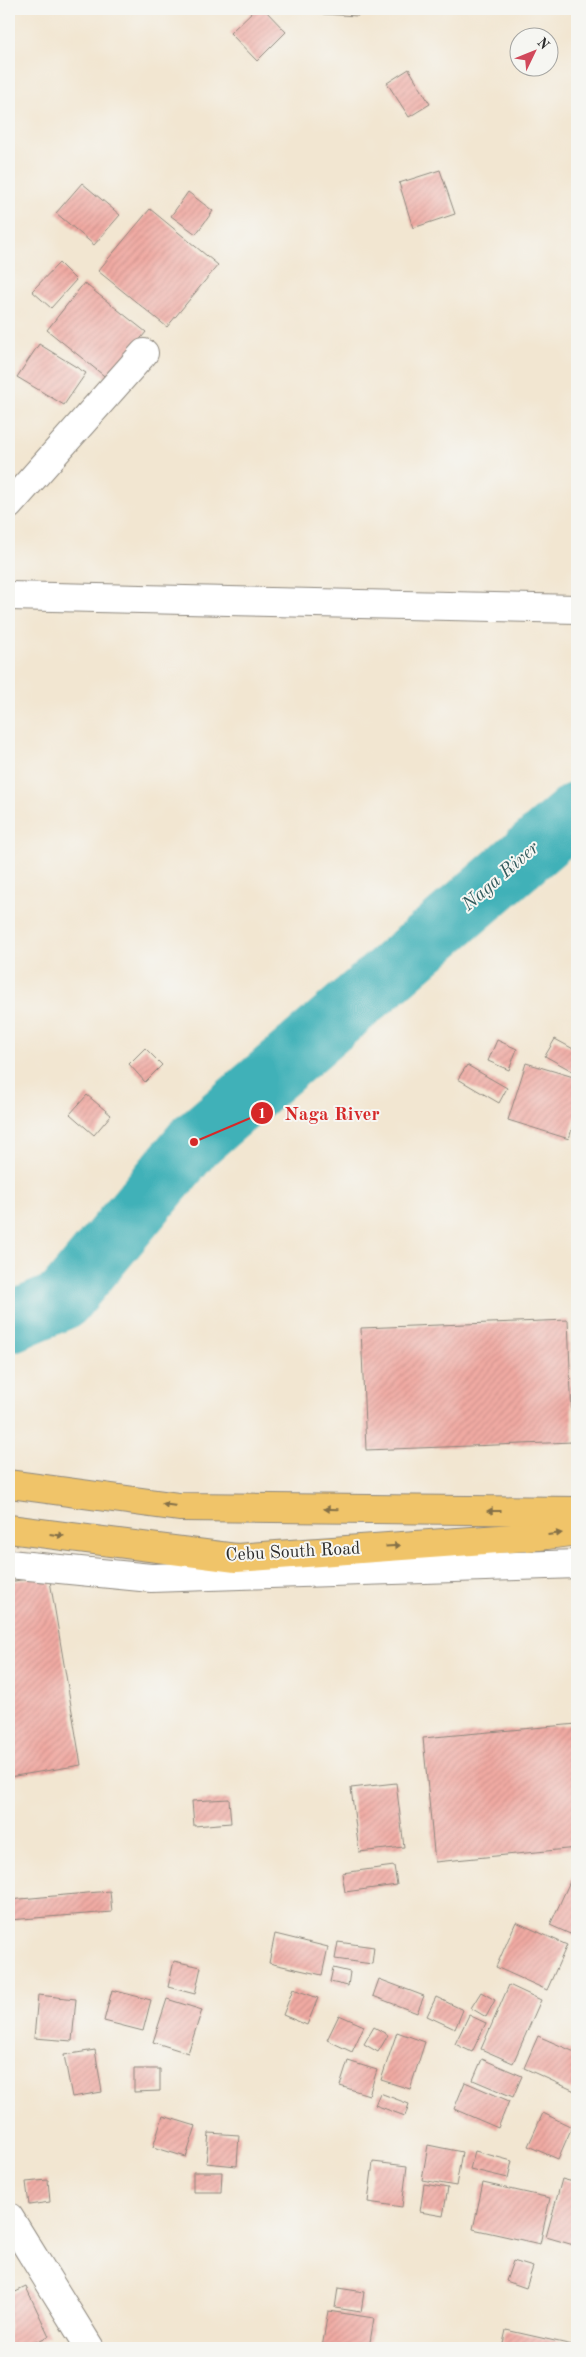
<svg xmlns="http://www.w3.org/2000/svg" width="586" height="2357" viewBox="0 0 586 2357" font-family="'Old Standard TT',serif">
<defs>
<pattern id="building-hatch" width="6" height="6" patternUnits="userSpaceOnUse" patternTransform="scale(1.25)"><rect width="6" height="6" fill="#f0aaa3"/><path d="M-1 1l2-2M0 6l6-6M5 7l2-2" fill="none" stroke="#ce928c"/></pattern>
</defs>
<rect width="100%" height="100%" fill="#f6f6f2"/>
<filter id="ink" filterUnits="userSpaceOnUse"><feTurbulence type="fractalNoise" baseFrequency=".02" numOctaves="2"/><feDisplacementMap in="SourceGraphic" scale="10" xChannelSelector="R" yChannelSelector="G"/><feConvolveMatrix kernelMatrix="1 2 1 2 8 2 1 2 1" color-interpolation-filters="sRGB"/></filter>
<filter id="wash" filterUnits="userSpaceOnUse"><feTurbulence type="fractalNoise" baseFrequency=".0096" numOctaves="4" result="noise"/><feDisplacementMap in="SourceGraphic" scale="20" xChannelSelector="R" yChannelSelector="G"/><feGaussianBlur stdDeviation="1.12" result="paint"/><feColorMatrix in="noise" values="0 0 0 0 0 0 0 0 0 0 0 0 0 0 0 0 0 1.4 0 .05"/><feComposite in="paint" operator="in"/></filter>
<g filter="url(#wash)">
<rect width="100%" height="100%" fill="#f2e6d1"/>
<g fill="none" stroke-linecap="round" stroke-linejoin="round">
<path stroke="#40b1b8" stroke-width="60" d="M 9,1323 L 63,1300 L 194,1142 L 577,812"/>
</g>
<g id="blocks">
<g fill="url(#building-hatch)">
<path d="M 255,9 L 264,9 L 286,32 L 257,61 L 230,33 Z"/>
<path d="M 323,9 L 358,9 L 358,16 L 323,14 Z"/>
<path d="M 409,69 L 430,104 L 409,117 L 387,83 Z"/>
<path d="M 440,170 L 455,214 L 413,228 L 399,183 Z"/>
<path d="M 82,183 L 120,215 L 94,245 L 56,213 Z"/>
<path d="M 188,192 L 213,211 L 196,234 L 171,216 Z"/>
<path d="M 150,209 L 218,265 L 167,327 L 98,271 Z"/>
<path d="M 59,263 L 76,280 L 51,308 L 32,291 Z"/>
<path d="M 84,283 L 146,332 L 108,379 L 47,330 Z"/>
<path d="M 39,344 L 86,373 L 64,405 L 17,377 Z"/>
<path d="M 555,1039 L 577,1051 L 577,1067 L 574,1072 L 545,1056 Z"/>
<path d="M 497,1040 L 517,1049 L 509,1070 L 488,1061 Z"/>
<path d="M 145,1048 L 162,1065 L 145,1082 L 129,1064 Z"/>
<path d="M 526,1063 L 577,1078 L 577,1111 L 569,1139 L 508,1120 Z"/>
<path d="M 467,1065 L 507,1088 L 499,1103 L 458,1079 Z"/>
<path d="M 87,1095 L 111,1115 L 94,1135 L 70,1114 Z"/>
<path d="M 568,1320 L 573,1442 L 366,1450 L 361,1328 Z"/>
<path d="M 49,1575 L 81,1765 L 9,1777 L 9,1582 Z"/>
<path d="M 577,1724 L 577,1848 L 435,1862 L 423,1738 Z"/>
<path d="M 396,1783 L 404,1847 L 359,1852 L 351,1788 Z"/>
<path d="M 229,1799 L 231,1823 L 194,1826 L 192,1801 Z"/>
<path d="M 394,1866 L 397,1885 L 345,1892 L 342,1873 Z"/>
<path d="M 572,1877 L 577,1880 L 577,1937 L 550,1925 Z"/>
<path d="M 110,1891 L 112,1912 L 9,1920 L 9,1900 Z"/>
<path d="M 516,1922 L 567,1945 L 547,1990 L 496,1967 Z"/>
<path d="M 275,1934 L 328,1947 L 322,1975 L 269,1963 Z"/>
<path d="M 338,1942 L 374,1947 L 372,1964 L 335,1959 Z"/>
<path d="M 174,1961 L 201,1967 L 195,1994 L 168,1987 Z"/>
<path d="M 333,1968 L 350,1972 L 348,1986 L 330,1982 Z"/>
<path d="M 379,1979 L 424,1996 L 417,2013 L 373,1996 Z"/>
<path d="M 509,1985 L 541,2000 L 513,2063 L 481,2049 Z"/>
<path d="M 293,1989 L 318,1998 L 307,2025 L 283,2015 Z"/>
<path d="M 112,1990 L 151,2000 L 143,2031 L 104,2021 Z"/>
<path d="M 481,1992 L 495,2000 L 486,2017 L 471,2008 Z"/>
<path d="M 38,1995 L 76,1999 L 72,2041 L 34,2038 Z"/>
<path d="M 436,1997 L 463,2010 L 455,2029 L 427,2016 Z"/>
<path d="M 167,1999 L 202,2010 L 188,2053 L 153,2042 Z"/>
<path d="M 339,2015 L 364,2026 L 352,2052 L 327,2040 Z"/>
<path d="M 469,2015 L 486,2023 L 472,2052 L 455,2044 Z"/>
<path d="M 374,2027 L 388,2035 L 378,2052 L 364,2044 Z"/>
<path d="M 397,2032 L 425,2042 L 410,2089 L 381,2080 Z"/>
<path d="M 538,2036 L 577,2053 L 577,2092 L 524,2068 Z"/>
<path d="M 95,2050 L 102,2092 L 72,2097 L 64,2055 Z"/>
<path d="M 482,2059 L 522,2076 L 513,2097 L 473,2080 Z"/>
<path d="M 348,2061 L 377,2070 L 369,2095 L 340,2086 Z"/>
<path d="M 134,2069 L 160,2069 L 160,2091 L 134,2092 Z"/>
<path d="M 465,2082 L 509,2101 L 498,2128 L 454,2109 Z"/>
<path d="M 380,2093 L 409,2104 L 405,2116 L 375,2105 Z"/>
<path d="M 543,2113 L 572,2127 L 558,2159 L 528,2146 Z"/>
<path d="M 163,2116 L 196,2126 L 186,2157 L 153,2147 Z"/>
<path d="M 209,2133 L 239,2135 L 237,2166 L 206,2163 Z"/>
<path d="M 428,2145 L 462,2152 L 456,2186 L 422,2180 Z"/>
<path d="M 475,2151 L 512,2161 L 508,2178 L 470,2169 Z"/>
<path d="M 373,2162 L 407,2166 L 402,2207 L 368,2202 Z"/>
<path d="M 193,2172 L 222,2172 L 221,2192 L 193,2192 Z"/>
<path d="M 562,2179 L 577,2183 L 577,2246 L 546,2237 Z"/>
<path d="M 48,2180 L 50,2202 L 29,2205 L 26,2182 Z"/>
<path d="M 483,2183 L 550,2198 L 540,2244 L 473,2229 Z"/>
<path d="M 424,2184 L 448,2188 L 443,2216 L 420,2212 Z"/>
<path d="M 513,2261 L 533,2267 L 526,2288 L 506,2281 Z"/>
<path d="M 26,2287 L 49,2336 L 22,2348 L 9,2348 L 9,2295 Z"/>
<path d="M 338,2288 L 364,2292 L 361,2312 L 335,2308 Z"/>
<path d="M 328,2311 L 374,2318 L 369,2348 L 322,2348 Z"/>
<path d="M 506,2330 L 577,2346 L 577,2348 L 502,2348 Z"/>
</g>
</g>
</g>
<g filter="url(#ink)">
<use href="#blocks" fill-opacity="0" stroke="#8e887e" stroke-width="1"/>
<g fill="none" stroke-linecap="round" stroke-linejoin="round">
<g stroke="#8e887e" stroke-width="30">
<g id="minor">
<path d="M 9,505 L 144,353"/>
<path d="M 9,596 L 577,609"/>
<path d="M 9,1564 L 151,1578 L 577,1564"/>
<path d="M 9,2217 L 90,2348"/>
</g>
</g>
<g stroke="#8e887e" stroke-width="30">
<g id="highway">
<path d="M 9,1484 L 179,1507 L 577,1511"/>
<path d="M 9,1529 L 236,1558 L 539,1536 L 577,1531"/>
</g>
</g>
<use href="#minor" stroke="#fff" stroke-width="28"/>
<use href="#highway" stroke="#f0c469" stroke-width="28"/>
</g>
<defs><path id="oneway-solid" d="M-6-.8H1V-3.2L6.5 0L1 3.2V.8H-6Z" transform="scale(1.25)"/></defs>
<g fill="#847047">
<use href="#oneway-solid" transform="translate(169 1505) rotate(-172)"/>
<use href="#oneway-solid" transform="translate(331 1509) rotate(-179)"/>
<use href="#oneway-solid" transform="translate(494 1511) rotate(-180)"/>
<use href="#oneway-solid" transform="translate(555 1534) rotate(-7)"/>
<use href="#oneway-solid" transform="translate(57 1535) rotate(7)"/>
<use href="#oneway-solid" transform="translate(393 1546) rotate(-4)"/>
</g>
</g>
<g text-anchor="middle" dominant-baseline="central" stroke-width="4" stroke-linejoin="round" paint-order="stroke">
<g font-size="18" fill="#2b2b2b" stroke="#f6f6f2">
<text transform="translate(293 1552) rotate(-3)">Cebu South Road</text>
</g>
<g font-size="19" font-style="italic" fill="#325a5c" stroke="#f6f6f2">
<text transform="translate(501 877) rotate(-41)">Naga River</text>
</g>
</g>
<path fill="none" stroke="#d62828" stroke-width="2" d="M194 1142L262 1113"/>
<g fill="#d62828" stroke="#f6f6f2" stroke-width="2">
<circle cx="194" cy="1142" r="5"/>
<circle cx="262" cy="1113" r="12"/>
</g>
<g font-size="15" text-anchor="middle" font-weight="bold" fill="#fff">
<text x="262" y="1118">1</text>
</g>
<g font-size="19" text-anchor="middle" font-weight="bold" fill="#d62828" stroke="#f6f6f2" stroke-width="4" stroke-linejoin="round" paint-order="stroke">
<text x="332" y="1120">Naga River</text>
</g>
<rect width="586" height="2357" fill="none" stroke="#f6f6f2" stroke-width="30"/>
<g transform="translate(534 52) rotate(47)"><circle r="24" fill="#f6f6f2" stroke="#a5a5a2"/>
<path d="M0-4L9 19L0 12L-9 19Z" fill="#d1495b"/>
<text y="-8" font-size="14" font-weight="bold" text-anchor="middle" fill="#2b2b2b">N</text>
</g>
</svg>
